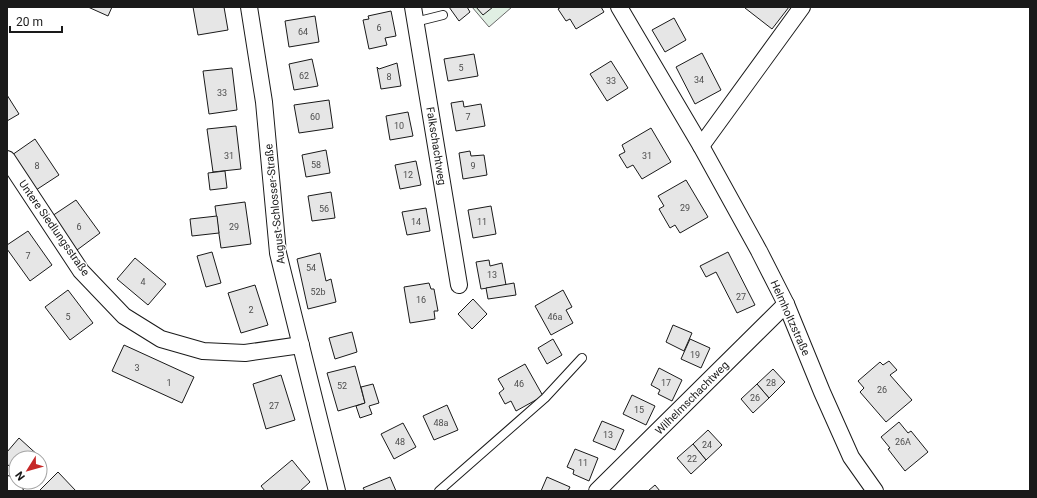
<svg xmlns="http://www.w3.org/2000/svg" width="1037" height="498" viewBox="0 0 1037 498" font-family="Roboto,sans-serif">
<rect width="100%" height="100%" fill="#fff"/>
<path fill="#e0efe3" stroke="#6a6a6a" d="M 472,7 L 512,7 L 489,27 Z"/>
<g fill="#e6e6e6" stroke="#1a1a1a">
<path d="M 88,7 L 112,7 L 108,16 Z"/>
<path d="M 193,7 L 224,7 L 228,30 L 198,35 Z"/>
<path d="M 449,7 L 467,7 L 470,12 L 459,21 Z"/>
<path d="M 476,7 L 493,7 L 483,15 Z"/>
<path d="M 561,7 L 601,7 L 604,12 L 576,29 L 570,19 L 566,21 L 558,9 Z"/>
<path d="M 746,7 L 789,7 L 772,29 L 745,8 Z"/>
<path d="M 391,11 L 396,36 L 385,38 L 387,45 L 369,49 L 363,20 L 369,19 L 368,16 Z"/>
<path d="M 315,16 L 319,42 L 289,47 L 285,21 Z"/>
<path d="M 674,18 L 686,40 L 665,52 L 652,30 Z"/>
<path d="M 702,53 L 721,90 L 695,104 L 676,67 Z"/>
<path d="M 474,54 L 478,76 L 448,81 L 444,59 Z"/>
<path d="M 312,59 L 318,86 L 294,90 L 289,64 Z"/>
<path d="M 611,61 L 628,88 L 607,101 L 590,74 Z"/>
<path d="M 397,63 L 401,86 L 381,89 L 377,67 L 379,69 Z"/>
<path d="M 232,68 L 237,110 L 209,114 L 203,71 Z"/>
<path d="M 7,95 L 19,114 L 7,121 Z"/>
<path d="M 329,100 L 333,128 L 299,133 L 294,105 Z"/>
<path d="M 463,101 L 464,107 L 481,104 L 485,126 L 456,131 L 451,103 Z"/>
<path d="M 408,112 L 413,136 L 390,140 L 386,116 Z"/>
<path d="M 236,126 L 241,169 L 213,172 L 207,129 Z"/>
<path d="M 651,128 L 671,162 L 642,179 L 633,165 L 627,168 L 619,155 L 625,152 L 622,145 Z"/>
<path d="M 35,139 L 59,175 L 36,190 L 12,155 Z"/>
<path d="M 326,150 L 330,173 L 306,177 L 302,155 Z"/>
<path d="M 470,151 L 471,156 L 484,155 L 487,175 L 463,179 L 459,153 Z"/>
<path d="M 416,161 L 421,185 L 400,189 L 395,165 Z"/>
<path d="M 225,171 L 227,188 L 210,190 L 208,173 Z"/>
<path d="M 686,180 L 708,217 L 680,233 L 675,225 L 670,228 L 659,209 L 664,206 L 658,196 Z"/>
<path d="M 331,192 L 335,218 L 312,221 L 308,196 Z"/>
<path d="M 76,200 L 100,233 L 77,250 L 52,216 Z"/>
<path d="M 245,202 L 251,244 L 221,248 L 215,206 Z"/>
<path d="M 491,206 L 496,234 L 473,238 L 468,210 Z"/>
<path d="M 426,208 L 430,231 L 407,235 L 402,212 Z"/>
<path d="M 217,216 L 219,233 L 192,236 L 190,219 Z"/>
<path d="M 28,231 L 52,265 L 30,281 L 7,249 L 7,245 Z"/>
<path d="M 212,252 L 221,283 L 206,287 L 197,256 Z"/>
<path d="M 728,252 L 755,305 L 737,313 L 716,272 L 706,277 L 700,266 Z"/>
<path d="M 320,253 L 326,281 L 331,279 L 336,302 L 308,309 L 297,259 Z"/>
<path d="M 135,258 L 166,284 L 148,305 L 117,279 Z"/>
<path d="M 489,260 L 490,266 L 502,263 L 506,285 L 481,289 L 476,262 Z"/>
<path d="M 429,283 L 431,289 L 434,289 L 438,311 L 434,311 L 435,319 L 410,323 L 404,287 Z"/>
<path d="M 514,283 L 516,295 L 488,299 L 486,288 Z"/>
<path d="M 255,285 L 268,325 L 241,333 L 228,293 Z"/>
<path d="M 68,290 L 93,323 L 70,340 L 45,307 Z"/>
<path d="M 563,290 L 572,307 L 566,310 L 573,323 L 551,335 L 535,306 Z"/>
<path d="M 473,299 L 487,314 L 472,329 L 458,314 Z"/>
<path d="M 673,325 L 692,333 L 684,351 L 666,342 Z"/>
<path d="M 352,332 L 357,352 L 335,359 L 329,338 Z"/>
<path d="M 553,339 L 562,355 L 547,364 L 538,348 Z"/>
<path d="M 690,339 L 710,348 L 701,368 L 681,359 Z"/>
<path d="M 124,345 L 194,377 L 182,403 L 112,371 Z"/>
<path d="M 889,361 L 897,370 L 890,375 L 912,400 L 886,422 L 860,392 L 864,388 L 858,381 L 880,362 L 883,365 Z"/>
<path d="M 525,364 L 543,396 L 516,411 L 511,401 L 505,404 L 499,393 L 504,389 L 498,379 Z"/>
<path d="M 355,366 L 365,403 L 338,411 L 327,373 Z"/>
<path d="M 659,368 L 682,380 L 672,401 L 658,394 L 660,390 L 651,385 Z"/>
<path d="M 773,369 L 785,382 L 769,398 L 757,384 Z"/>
<path d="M 281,375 L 295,420 L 266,429 L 253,384 Z"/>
<path d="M 373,384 L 379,403 L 369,406 L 372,414 L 360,418 L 356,406 L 365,403 L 361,387 Z"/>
<path d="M 757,384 L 769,398 L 753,413 L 741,399 Z"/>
<path d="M 632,395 L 655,406 L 646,425 L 623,414 Z"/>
<path d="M 447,405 L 458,430 L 434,440 L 423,416 Z"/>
<path d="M 602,421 L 624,430 L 615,450 L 593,441 Z"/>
<path d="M 899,422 L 908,433 L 911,431 L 928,452 L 905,471 L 888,449 L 890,448 L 881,437 Z"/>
<path d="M 403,423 L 416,447 L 394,459 L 381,434 Z"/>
<path d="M 708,430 L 722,445 L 706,460 L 693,444 Z"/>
<path d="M 19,438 L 41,458 L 40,459 L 16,458 L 16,472 L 7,464 L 7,452 Z"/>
<path d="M 693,444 L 706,460 L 691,474 L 677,458 Z"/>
<path d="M 575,449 L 598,458 L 589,481 L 573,474 L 574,470 L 567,467 Z"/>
<path d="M 292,460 L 310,482 L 300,491 L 265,491 L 261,486 Z"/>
<path d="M 58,472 L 76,491 L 39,491 Z"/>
<path d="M 390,477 L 396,491 L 365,491 L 363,488 Z"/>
<path d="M 547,477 L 570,487 L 568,491 L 541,491 Z"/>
<path d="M 655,485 L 660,491 L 648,491 Z"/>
</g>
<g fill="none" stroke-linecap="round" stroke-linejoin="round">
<g stroke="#1a1a1a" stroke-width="10">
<g id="service">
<path d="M 415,22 L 443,15"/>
<path d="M 439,491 L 545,398 L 582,358"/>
</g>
</g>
<g stroke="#1a1a1a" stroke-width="18">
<g id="minor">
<path d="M 249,7 L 264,102 L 278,253 L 337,491"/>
<path d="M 413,7 L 459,285"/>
<path d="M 619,7 L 701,146 L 759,251 L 786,304 L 822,392 L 851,457 L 875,491"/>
<path d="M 701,146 L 802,7"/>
<path d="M 7,159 L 81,271 L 124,316 L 161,339 L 203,351 L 245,353 L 301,345"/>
<path d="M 7,484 L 15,491"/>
<path d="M 597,491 L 786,304"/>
</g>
</g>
<use href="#service" stroke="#fff" stroke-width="8"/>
<use href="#minor" stroke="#fff" stroke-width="16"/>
</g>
<g text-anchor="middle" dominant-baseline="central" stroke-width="3" stroke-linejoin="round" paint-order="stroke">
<g font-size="9" fill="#4d4d4d">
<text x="379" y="28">6</text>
<text x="303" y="32">64</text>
<text x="461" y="68">5</text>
<text x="304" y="76">62</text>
<text x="389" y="77">8</text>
<text x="699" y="80">34</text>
<text x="611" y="81">33</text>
<text x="222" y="93">33</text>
<text x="315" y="117">60</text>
<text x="468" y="117">7</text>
<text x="399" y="126">10</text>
<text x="229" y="156">31</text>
<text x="647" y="156">31</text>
<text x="316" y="165">58</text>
<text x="37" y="166">8</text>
<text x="473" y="166">9</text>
<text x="408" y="175">12</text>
<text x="685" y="208">29</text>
<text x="324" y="209">56</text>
<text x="416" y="222">14</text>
<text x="482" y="222">11</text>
<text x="79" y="227">6</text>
<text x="234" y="227">29</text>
<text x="28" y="256">7</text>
<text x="311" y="268">54</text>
<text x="492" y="275">13</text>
<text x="143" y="282">4</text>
<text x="318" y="292">52b</text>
<text x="741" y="297">27</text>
<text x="421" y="300">16</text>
<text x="251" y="310">2</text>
<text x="68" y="317">5</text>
<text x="555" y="317">46a</text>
<text x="695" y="355">19</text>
<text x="137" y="368">3</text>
<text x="169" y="383">1</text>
<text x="666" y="383">17</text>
<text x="771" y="383">28</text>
<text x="519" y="384">46</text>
<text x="342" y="386">52</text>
<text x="882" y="390">26</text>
<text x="755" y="398">26</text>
<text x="274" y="406">27</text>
<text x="639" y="410">15</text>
<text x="441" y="423">48a</text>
<text x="608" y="435">13</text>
<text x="400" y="442">48</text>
<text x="903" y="442">26A</text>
<text x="707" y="445">24</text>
<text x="692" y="459">22</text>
<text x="583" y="463">11</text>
</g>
<g font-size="11" fill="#1a1a1a" stroke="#fff">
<text transform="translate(436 146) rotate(81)">Falkschachtweg</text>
<text transform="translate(275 204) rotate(-96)">August-Schlosser-Straße</text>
<text transform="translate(54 228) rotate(55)">Untere Siedlungsstraße</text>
<text transform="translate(790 318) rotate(66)">Helmholtzstraße</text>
<text transform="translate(692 398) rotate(-45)">Wilhelmschachtweg</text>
</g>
</g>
<rect width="1037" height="498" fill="none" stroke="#1a1a1a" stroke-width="16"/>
<g transform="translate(28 470) rotate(233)"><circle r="19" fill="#ffffff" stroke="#a3a3a3"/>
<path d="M0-3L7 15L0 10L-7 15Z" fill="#c62828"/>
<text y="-6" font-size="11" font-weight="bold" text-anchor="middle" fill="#1a1a1a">N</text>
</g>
<path d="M10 26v6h52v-6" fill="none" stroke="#1a1a1a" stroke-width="2"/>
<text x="16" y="26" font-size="12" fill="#1a1a1a" stroke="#ffffff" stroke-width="3" paint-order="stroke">20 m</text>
</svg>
